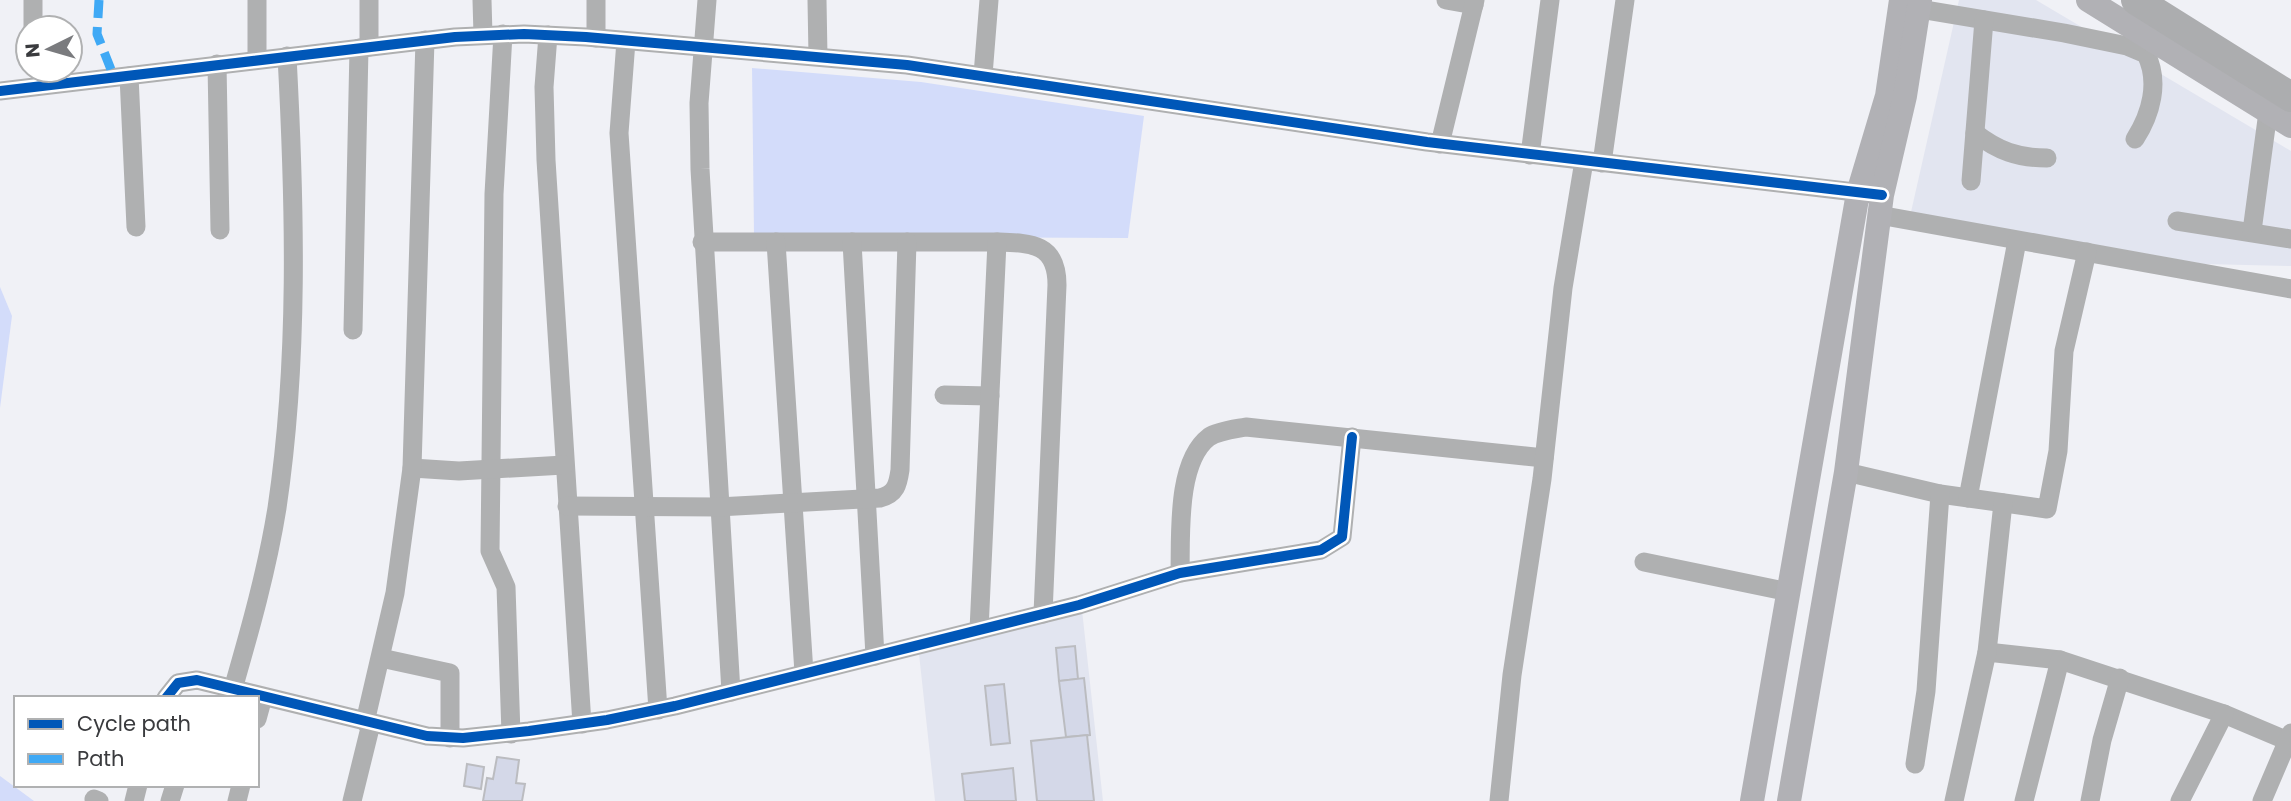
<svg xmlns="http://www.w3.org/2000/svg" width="2291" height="801" viewBox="0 0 2291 801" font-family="Poppins,sans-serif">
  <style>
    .built { fill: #e2e5f0 }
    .green { fill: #d3dcfa }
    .building { fill: #d4d8e8; stroke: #bbbcc0; stroke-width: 2 }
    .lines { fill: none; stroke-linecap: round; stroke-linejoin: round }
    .minor { stroke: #afb0b1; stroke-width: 19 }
    .major { stroke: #b1b1b5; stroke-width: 24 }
    .highway { stroke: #acadaf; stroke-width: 30 }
    .quiet { stroke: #3fa9f5; stroke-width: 9; stroke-dasharray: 18 9; stroke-linecap: butt }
    .cycleway-casing { stroke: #fff; stroke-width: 15 }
    .cycleway { stroke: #0057b8; stroke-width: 10 }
  </style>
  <rect width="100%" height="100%" fill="#f0f1f6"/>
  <g class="built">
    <path d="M1959,0H2036L2291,151V266L2204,264L1911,212Z"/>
    <path d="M1082,610L1103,801H935L919,654Z"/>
  </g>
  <g class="green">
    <path d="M752,68L921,82L1144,116L1128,238L754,236Z"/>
    <path d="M0,287L12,316L0,408Z"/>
    <path d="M0,776L34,801H0Z"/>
  </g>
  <g class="building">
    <path d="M1075,646L1078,679L1059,681L1056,648Z"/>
    <path d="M1084,678L1090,735L1066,737L1059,681Z"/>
    <path d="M1004,684L1010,743L991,745L985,686Z"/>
    <path d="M1087,735L1094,801H1037L1031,741Z"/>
    <path d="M497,757L519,760L516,783L525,784L522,801H483L487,778L493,779Z"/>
    <path d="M467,764L484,767L481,789L464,786Z"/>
    <path d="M1013,768L1016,801H965L962,774Z"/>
  </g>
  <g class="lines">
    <g class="minor">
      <path d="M33,0V28"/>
      <path d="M369,0V47"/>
      <path d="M482,0L483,35"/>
      <path d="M596,0V38"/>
      <path d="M707,0L699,103L700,169L731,692"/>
      <path d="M817,0L818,56"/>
      <path d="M1446,0L1474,5"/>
      <path d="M1919,9L2064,33L2127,46L2146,54C2160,82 2151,114 2135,139"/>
      <path d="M503,34L494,194L490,551L506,587L511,734"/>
      <path d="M548,35L544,87L546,160L582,724"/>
      <path d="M626,41L619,133L658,710"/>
      <path d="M257,60V0"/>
      <path d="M217,64L220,230"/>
      <path d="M983,75L989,0"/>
      <path d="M129,76L136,227"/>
      <path d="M0,91L455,37L524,34L586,37L907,65L1427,142L1872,194"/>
      <path d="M1975,133C1998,151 2018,158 2047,158"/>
      <path d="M1440,144L1475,0"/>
      <path d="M1530,155L1550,0"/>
      <path d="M1602,163L1625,0"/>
      <path d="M1971,181L1984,20"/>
      <path d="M1879,215L2291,289"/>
      <path d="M2177,221L2291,239"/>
      <path d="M2252,231L2268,112"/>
      <path d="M702,242H997C1031,243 1057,243 1057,285L1043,614"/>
      <path d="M776,242L804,673"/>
      <path d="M852,242L875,656"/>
      <path d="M353,330L359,48"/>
      <path d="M944,395L990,396"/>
      <path d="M412,468L459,471L564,465"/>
      <path d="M1846,472L1940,494L2047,509L2058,451L2064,351L2087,252"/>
      <path d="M1968,498L2017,241"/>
      <path d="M567,506L718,507L880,498C896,494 898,484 900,470L907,242"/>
      <path d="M1644,562L1789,592"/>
      <path d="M1180,573C1181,536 1176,462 1209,437C1218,431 1236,429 1246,427L1544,458"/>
      <path d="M979,630L997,242"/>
      <path d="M1987,652L2060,660L2224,714L2288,741"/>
      <path d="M381,658L450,673V738"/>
      <path d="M233,689C250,630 267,570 277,508C299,359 295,206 287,56"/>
      <path d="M166,698L178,683L197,680L427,736L463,738L529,731L607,720L675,706L1079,605L1180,573L1321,550L1342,537L1352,437"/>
      <path d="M257,719L263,697"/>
      <path d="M365,722L395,593L412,468L425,40"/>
      <path d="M1915,764L1926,691L1940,494"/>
      <path d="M94,799L99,801"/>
      <path d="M134,801L138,785"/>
      <path d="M170,801L175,785"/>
      <path d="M237,801L241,785"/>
      <path d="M352,801L371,724"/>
      <path d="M1499,801L1512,675L1542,479L1563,288L1584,161"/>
      <path d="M1954,801L1987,652L2003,503"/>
      <path d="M2024,801L2060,660"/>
      <path d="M2090,801L2102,740L2120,678"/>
      <path d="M2180,801L2224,714"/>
      <path d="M2262,801L2291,733"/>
    </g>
    <g class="major">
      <path d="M2088,0L2291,126"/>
      <path d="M1752,801L1858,193L1887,96L1901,0"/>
      <path d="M1789,801L1846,472L1882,195L1905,96L1920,0"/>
    </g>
    <path class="highway" d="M2136,0L2291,97"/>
    <path class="quiet" d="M99,0L97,34L114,77"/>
    <defs>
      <g id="cycleway">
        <path d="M0,91L455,37L524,34L586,37L907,65L1427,142L1882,195"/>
        <path d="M166,698L178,683L197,680L427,736L463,738L529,731L607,720L675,706L1079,605L1180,573L1321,550L1342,537L1352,437"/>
      </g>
    </defs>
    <use href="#cycleway" class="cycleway-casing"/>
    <use href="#cycleway" class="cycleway"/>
  </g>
  <rect x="14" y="696" width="245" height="91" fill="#ffffff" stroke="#b0b1b2" stroke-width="2"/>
  <rect x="28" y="719" width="35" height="10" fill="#0057b8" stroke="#b0b1b2" stroke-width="2"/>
  <text x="77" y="731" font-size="21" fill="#3a3b3e">Cycle path</text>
  <rect x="28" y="754" width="35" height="10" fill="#3fa9f5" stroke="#b0b1b2" stroke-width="2"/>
  <text x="77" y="766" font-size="21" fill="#3a3b3e">Path</text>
  <g transform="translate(49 49) rotate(265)"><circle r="33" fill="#ffffff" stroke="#b0b1b2" stroke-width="2"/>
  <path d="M0-5L12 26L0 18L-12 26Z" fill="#7a7b7e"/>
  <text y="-10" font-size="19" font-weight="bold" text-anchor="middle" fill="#3a3b3e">N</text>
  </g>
</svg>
